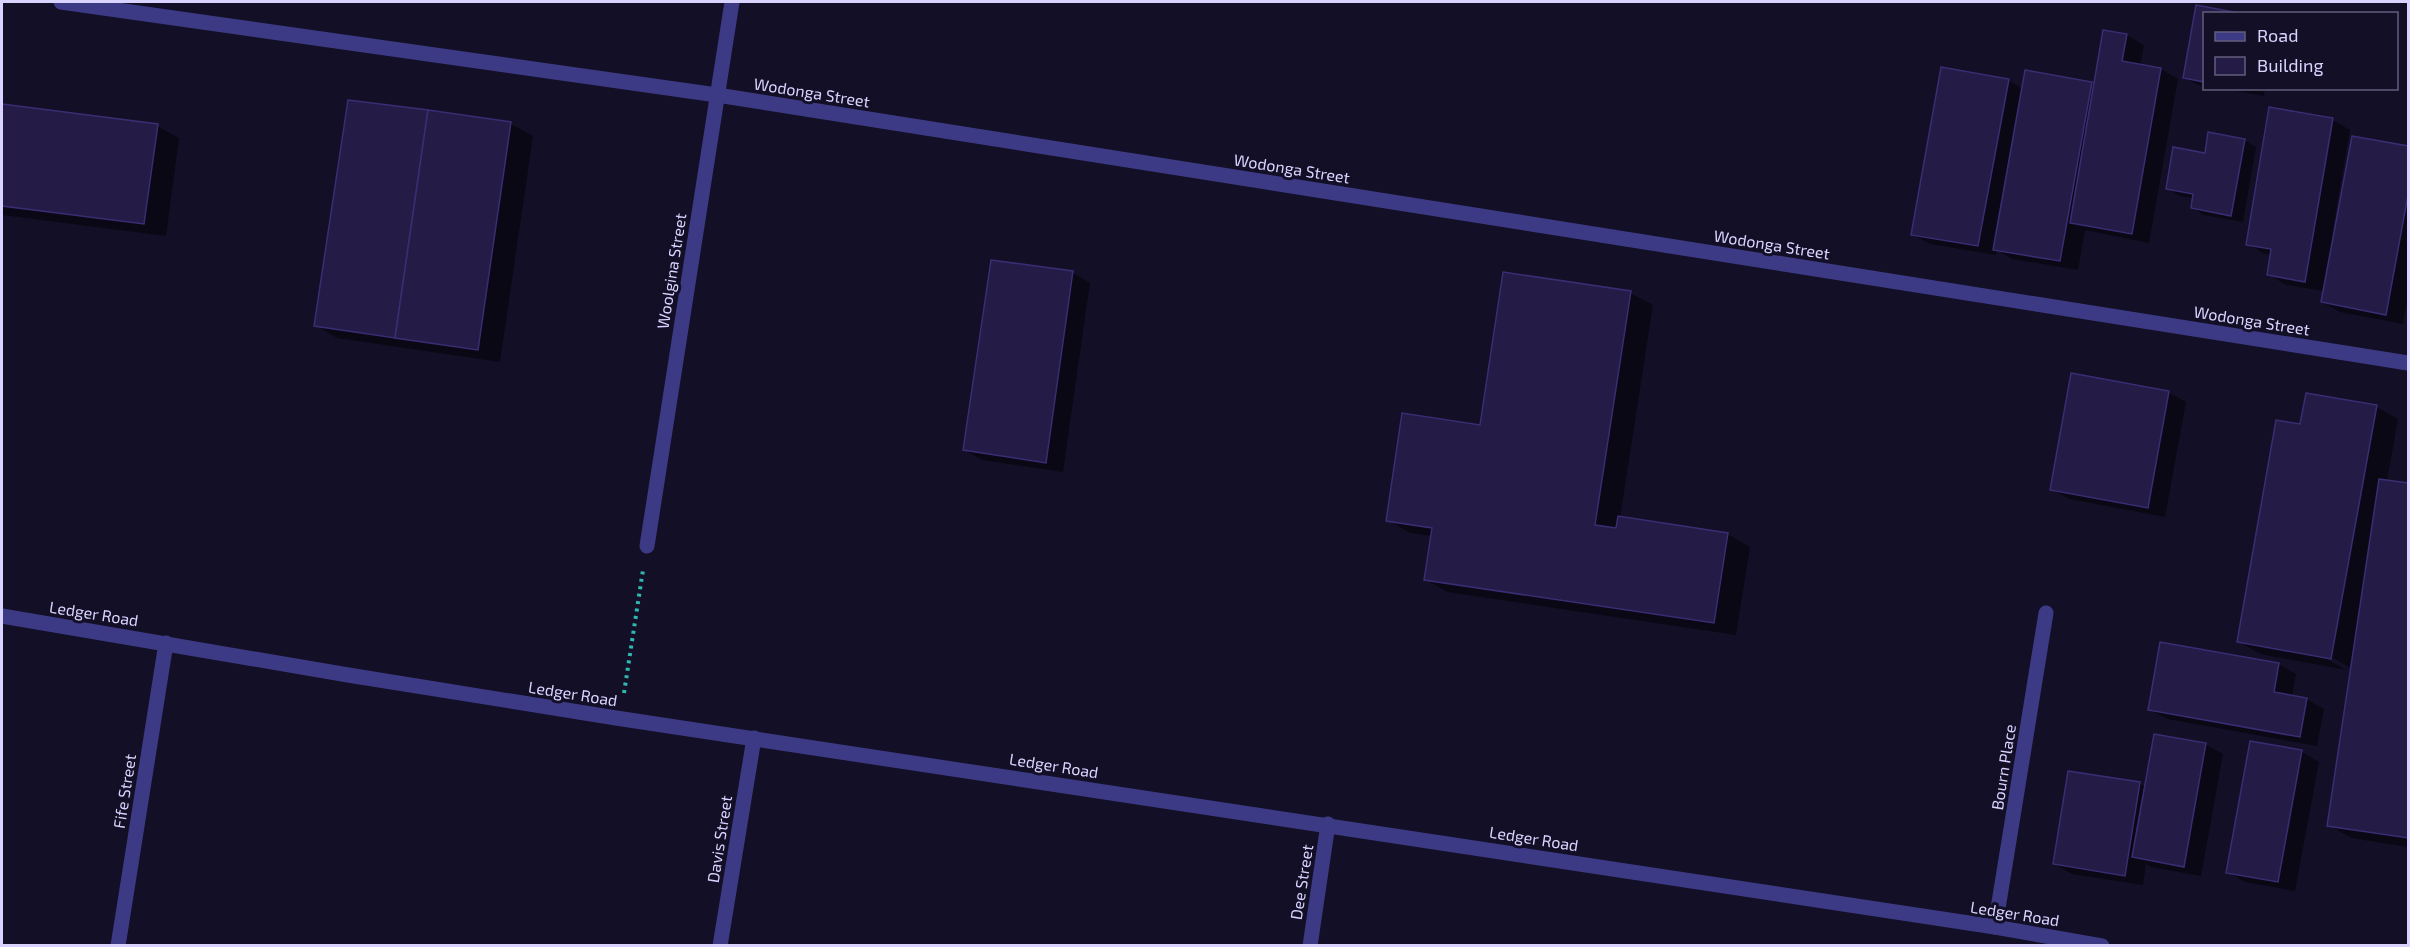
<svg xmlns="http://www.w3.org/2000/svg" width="2410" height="947" viewBox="0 0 2410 947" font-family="'Exo 2',sans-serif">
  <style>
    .shadow { fill: #0007 }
    .building { fill: #241b47; stroke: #3b2d73; stroke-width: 1.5 }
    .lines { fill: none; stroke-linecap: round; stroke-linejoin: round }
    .path { stroke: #2fb8b0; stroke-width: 4; stroke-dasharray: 3 4.5; stroke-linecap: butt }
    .minor { stroke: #3d3a85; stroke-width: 15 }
    .labels { text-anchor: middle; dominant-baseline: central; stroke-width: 6; stroke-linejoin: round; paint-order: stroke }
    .street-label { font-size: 16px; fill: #d9d4ff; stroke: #130f26 }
  </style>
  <rect width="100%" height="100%" fill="#130f26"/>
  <g class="shadow">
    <path d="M2197,7L2204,14V86L2196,84L2185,78Z"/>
    <path d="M2127,35L2144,45L2140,66L2161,69L2178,79L2149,243L2085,230L2078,270L2012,259L1997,250L1996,255L1930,244L1912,234L2008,80L2023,89L2092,83L2095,85Z"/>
    <path d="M2219,88H2265L2264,96Z"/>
    <path d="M349,102L511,124L533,136L500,362L337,338L315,325Z"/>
    <path d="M2,106L157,126L179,138L166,236L2,215Z"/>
    <path d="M2333,120L2350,130L2333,229L2336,230L2353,137L2408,148V295L2403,324L2340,312L2322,302L2324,291L2286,285L2268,274L2272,255L2265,254L2248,244Z"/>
    <path d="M2244,140L2256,147L2243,222L2204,215L2193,208L2194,198L2180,196L2168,189Z"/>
    <path d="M1073,273L1090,283L1063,472L982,460L964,450Z"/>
    <path d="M1630,293L1653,305L1620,518L1727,534L1750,547L1736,635L1447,592L1425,579L1432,536L1410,533L1388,520L1481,426Z"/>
    <path d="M2168,392L2186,402L2165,517L2069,499L2052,489Z"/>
    <path d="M2376,407L2398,419L2387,481L2408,485V847L2351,838L2329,825L2352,669L2326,654L2324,657L2346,670L2260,654L2238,641L2301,426Z"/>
    <path d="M2278,664L2296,674L2292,697L2306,699L2324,709L2317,746L2167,719L2149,709Z"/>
    <path d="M2251,743L2302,752L2319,762L2295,891L2245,882L2228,872Z"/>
    <path d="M2205,744L2223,754L2201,876L2151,867L2146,864L2143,885L2072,874L2055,864L2069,773L2140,784L2146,787Z"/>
  </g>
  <g class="building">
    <path d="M2196,5L2244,14H2204V82L2183,78Z"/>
    <path d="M2103,30L2127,34L2122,61L2161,68L2132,234L2070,223Z"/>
    <path d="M1941,67L2009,79L1978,246L1911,235Z"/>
    <path d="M2025,70L2092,82L2060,261L1993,250Z"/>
    <path d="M348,100L428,110L395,338L314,326Z"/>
    <path d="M2,104L158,124L144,224L2,206Z"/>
    <path d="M2269,107L2333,118L2305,282L2267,275L2271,249L2246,245Z"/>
    <path d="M428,110L511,122L478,350L395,338Z"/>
    <path d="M2208,132L2245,139L2231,216L2191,208L2193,194L2166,189L2173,147L2205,153Z"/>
    <path d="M2352,136L2408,146V195L2386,315L2321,302Z"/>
    <path d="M991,260L1073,271L1046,463L963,450Z"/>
    <path d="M1503,272L1631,291L1595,525L1616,528L1618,516L1728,533L1714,623L1424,580L1432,528L1386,521L1402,413L1480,425Z"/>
    <path d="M2071,373L2169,391L2148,508L2050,490Z"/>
    <path d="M2306,393L2377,405L2331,659L2237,642L2276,420L2300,424Z"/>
    <path d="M2379,479L2408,483V838L2327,826Z"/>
    <path d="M2160,642L2279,663L2274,692L2307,698L2300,737L2148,710Z"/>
    <path d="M2154,734L2206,743L2184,867L2132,857Z"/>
    <path d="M2250,741L2302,750L2278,882L2226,873Z"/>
    <path d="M2068,771L2140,782L2125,876L2053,864Z"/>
  </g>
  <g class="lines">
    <path class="path" d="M624,693L643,570"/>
    <g class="minor">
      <path d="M61,2L717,95L2408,363"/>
      <path d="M647,546L732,2"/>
      <path d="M2,616L348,675L616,718L1995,927L2102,946"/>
      <path d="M1995,927L2046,613"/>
      <path d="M118,946L166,643"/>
      <path d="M720,946L754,738"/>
      <path d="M1310,946L1328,824"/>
    </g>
  </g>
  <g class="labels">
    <g class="street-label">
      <text transform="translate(812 92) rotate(9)">Wodonga Street</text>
      <text transform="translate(1292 168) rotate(9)">Wodonga Street</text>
      <text transform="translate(1772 244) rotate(9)">Wodonga Street</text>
      <text transform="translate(671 271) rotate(-81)">Woolgina Street</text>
      <text transform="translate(2252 320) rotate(9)">Wodonga Street</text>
      <text transform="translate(94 613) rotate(9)">Ledger Road</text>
      <text transform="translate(573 693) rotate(9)">Ledger Road</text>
      <text transform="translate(1054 765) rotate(9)">Ledger Road</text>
      <text transform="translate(2003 767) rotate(-81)">Bourn Place</text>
      <text transform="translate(124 791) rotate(-81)">Fife Street</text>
      <text transform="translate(1534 838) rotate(9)">Ledger Road</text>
      <text transform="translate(719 839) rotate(-81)">Davis Street</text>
      <text transform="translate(1301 882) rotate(-81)">Dee Street</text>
      <text transform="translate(2015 913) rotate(9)">Ledger Road</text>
    </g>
  </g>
  <rect width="2410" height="947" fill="none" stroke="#d9d4ff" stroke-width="6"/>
  <rect x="2203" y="12" width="195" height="78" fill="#130f26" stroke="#625e7d" stroke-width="1.5"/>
  <rect x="2215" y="32" width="30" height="9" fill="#3d3a85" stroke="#625e7d" stroke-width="1.5"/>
  <text x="2257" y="42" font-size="18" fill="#d9d4ff">Road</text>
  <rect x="2215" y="57" width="30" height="18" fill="#241b47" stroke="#625e7d" stroke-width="1.5"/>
  <text x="2257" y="72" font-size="18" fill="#d9d4ff">Building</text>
</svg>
